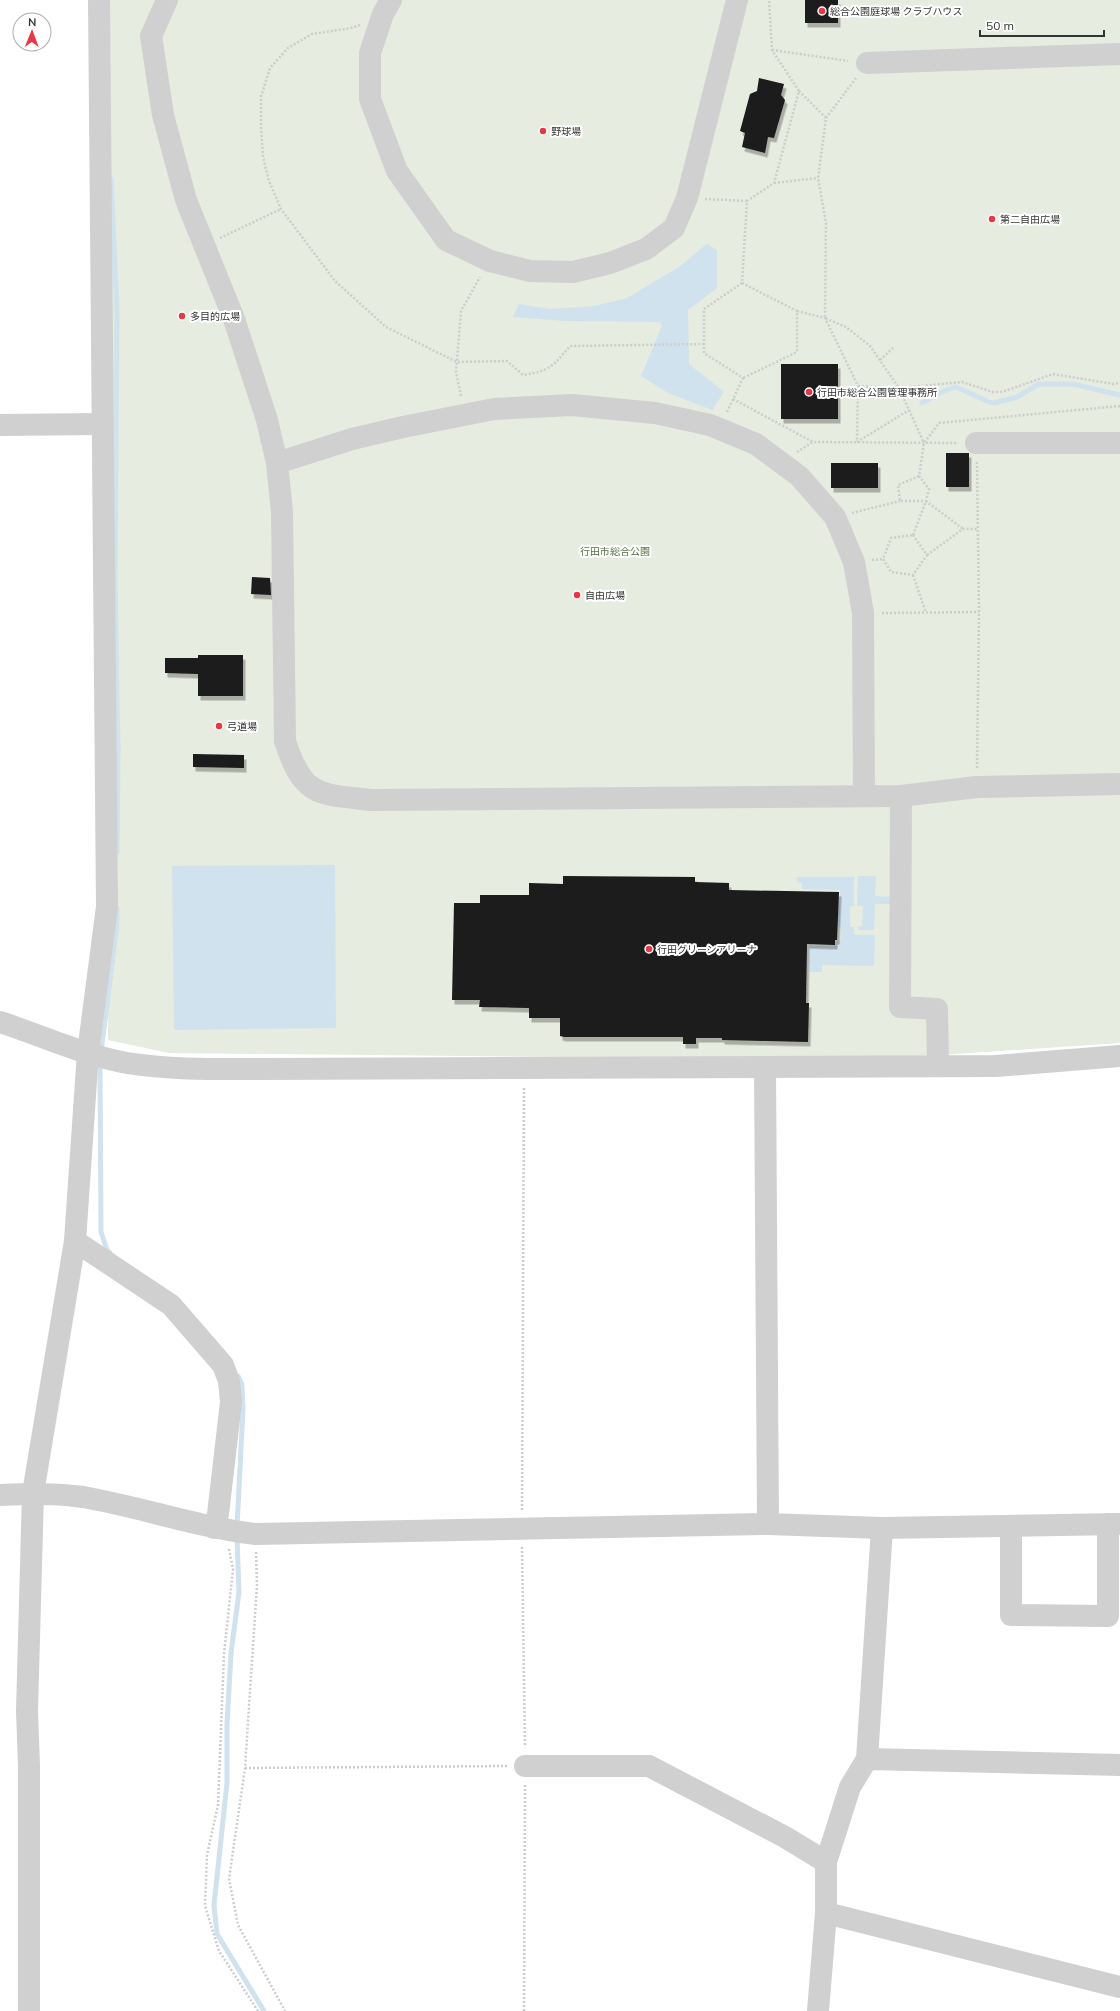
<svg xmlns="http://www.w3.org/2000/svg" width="1120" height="2011" viewBox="0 0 1120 2011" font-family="Mulish,'Noto Sans JP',sans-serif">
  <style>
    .green { fill: #e6ecdf }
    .water { fill: #cfe2ee }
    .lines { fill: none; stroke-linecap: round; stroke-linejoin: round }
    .stream { stroke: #cfe2ee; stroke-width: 5 }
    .building { fill: #1a1a1a; filter: url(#shadow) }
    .path { stroke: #cdcdcd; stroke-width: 2.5; stroke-dasharray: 2 2; stroke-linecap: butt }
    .minor { stroke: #d0d0d0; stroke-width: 22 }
    .poi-dot { fill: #e63946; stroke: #fff; stroke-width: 1.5 }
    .labels { text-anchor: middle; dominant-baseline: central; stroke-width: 4; stroke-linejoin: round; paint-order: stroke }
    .poi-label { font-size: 10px; fill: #333; stroke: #fff; text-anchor: start }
    .park-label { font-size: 10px; fill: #56703f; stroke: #fff }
  </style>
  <defs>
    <filter id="shadow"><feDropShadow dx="2.5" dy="4.5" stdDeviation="0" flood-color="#0004"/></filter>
  </defs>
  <rect width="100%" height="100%" fill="#fff"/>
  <path class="green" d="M107,0H1120V1043L939,1055L765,1059L169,1053L108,1040L111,168Z"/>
  <g class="water">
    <path d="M707,244L717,250V288L688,310L689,364L724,392L712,410L668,393L641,376L662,326L659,322L566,321L513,317L519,304L550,309L595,306L627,298L679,267Z"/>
    <path d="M335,865L336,1028L174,1030L172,866Z"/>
    <path d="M858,876H876L875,896L892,897V904H875L874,930H859L858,926H862L863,906H857Z"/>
    <path d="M797,877H854V906H850V927H854V935H875L874,966L822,965V972H809V946H836L837,941H841V927H838V905H840V890L802,889V883L797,882Z"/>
  </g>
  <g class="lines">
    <g class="stream">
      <path d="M111,179L117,310L115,580L118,750L117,853"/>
      <path d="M922,403L941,392L956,387L989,402L995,403L1017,397L1039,384H1073L1120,395"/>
      <path d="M101,1052L117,924V909"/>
      <path d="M100,1062L101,1232L107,1250L110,1253"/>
      <path d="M237,1527L243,1409L242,1384L238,1376"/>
      <path d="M237,1537L239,1592L231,1653L227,1724V1783L214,1905L217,1934L264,2011"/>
    </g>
  </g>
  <g class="building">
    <rect x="805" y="0" width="33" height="23"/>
    <path d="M759,78L784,84L781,95L785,100L774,138L768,137L765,153L742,147L745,133L740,131L750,94L757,91Z"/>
    <rect x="781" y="364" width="57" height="55"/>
    <rect x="946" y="453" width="23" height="34"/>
    <rect x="831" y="463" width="47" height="25"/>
    <path d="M252,577L270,578L271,595L251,594Z"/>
    <path d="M198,655H243V696H198V674L165,673V658H198Z"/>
    <path d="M193,754L244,755V768L193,767Z"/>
    <path d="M563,876L695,877V882L729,883V890L839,892L837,940H835V945L807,944L806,1003H809L808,1042L722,1040V1038H696V1044H683V1037H564L560,1036V1018H529V1008L479,1007L480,1000H452L454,903H480V895H529V883L563,884Z"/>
  </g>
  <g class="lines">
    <g class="path">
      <path d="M360,25L351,28L312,34L288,48L270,68L261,97V127L263,157L269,181L281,209L335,281L386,327L457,362L507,361L523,375C550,371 553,366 570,346L704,344"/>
      <path d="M772,50L848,61"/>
      <path d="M856,78L826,118L818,178L826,223L825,318L846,327L870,346L899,388L924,443"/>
      <path d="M799,91L826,118"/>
      <path d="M774,183L818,178"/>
      <path d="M705,199L747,201"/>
      <path d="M220,238L281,209"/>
      <path d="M742,283L797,311V352L743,378"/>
      <path d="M797,311L825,318L858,386L857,442"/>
      <path d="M880,360L894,347"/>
      <path d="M858,386L899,388L962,382L993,392H1002L1053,374L1114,384L1120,383"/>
      <path d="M461,396L456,372L461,311L480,277"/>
      <path d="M733,399L813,442L958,443"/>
      <path d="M727,412L743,378L704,353V309L742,283L747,201L774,183L799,91L772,50L769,0"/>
      <path d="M857,442L909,410"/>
      <path d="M797,452L813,442"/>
      <path d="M977,462L979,612L977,769"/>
      <path d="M919,476L898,485L900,501H926L929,489L919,476L924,443L939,423L1120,406"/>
      <path d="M852,513L900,501"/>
      <path d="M913,535L927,555L913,575L891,572L883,559L891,538Z"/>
      <path d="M913,535L926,501L963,529"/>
      <path d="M927,555L963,529H978"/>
      <path d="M872,560L883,559"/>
      <path d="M913,575L926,613"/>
      <path d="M882,613L979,612"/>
      <path d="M522,1510L524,1087"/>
      <path d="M522,1547L525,1747"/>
      <path d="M229,1549L233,1569L224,1654L218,1805L207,1855L205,1906L219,1951L258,2011"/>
      <path d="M256,1552L257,1585L245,1768L229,1879L238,1925L285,2011"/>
      <path d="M245,1768L507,1766"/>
      <path d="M524,2011L525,1784"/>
    </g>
    <g class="minor">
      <path d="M167,0L151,36L163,115L186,200L234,319L267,420L277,463L282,512L285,741C303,797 318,794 371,800L901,796L977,787L1120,784"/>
      <path d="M391,0L383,14L370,53V99L397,171L446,240L490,261L530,271L573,272L610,263L646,249L674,228L687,198L737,0"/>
      <path d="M867,63L1120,54"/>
      <path d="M0,425L102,424"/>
      <path d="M976,443H1120"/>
      <path d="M277,463L352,439L403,427L494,409L572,405L655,413L710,425L756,444L799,476L835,517L854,562L863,613L864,796"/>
      <path d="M901,796L900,1007L937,1009L938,1066"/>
      <path d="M0,1022C42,1036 84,1055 127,1063C171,1070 217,1069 261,1069L996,1066L1120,1056"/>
      <path d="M765,1067L768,1524L882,1528L1120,1524"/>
      <path d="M75,1241L171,1305L223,1365L229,1381L231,1402L218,1514L214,1528"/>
      <path d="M0,1495C27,1494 55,1493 83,1497C141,1507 197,1527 256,1534L768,1524"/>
      <path d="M1011,1526V1615L1108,1616V1524"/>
      <path d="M867,1759L882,1528"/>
      <path d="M525,1766H649L785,1837L826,1862"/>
      <path d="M826,1913L1120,1987"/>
      <path d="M29,2011V1766L27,1711L33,1493L75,1241L88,1052L107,907L99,0"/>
      <path d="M818,2011L826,1913V1862L850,1787L867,1759L1120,1765"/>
    </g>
  </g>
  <g class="poi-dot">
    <circle cx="822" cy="11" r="4"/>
    <circle cx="543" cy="131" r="4"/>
    <circle cx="992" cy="219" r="4"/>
    <circle cx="182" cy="316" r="4"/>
    <circle cx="809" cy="392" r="4"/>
    <circle cx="577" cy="595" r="4"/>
    <circle cx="219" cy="726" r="4"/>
    <circle cx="649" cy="949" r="4"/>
  </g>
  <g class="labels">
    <g class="poi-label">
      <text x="830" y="11">総合公園庭球場 クラブハウス</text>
      <text x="551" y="131">野球場</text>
      <text x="1000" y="219">第二自由広場</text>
      <text x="190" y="316">多目的広場</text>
      <text x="817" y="392">行田市総合公園管理事務所</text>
      <text x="585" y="595">自由広場</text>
      <text x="227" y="726">弓道場</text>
      <text x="657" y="949">行田グリーンアリーナ</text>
    </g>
    <g class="park-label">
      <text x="615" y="551">行田市総合公園</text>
    </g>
  </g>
  <g transform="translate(32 32) rotate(1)"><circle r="19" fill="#ffffff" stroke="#adadad"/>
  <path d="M0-3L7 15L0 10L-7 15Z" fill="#e63946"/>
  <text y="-6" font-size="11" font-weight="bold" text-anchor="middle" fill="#333333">N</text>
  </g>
  <path d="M980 30v6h124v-6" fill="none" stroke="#333333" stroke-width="2"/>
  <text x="986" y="30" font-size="12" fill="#333333" stroke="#ffffff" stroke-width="3" paint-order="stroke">50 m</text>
</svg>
